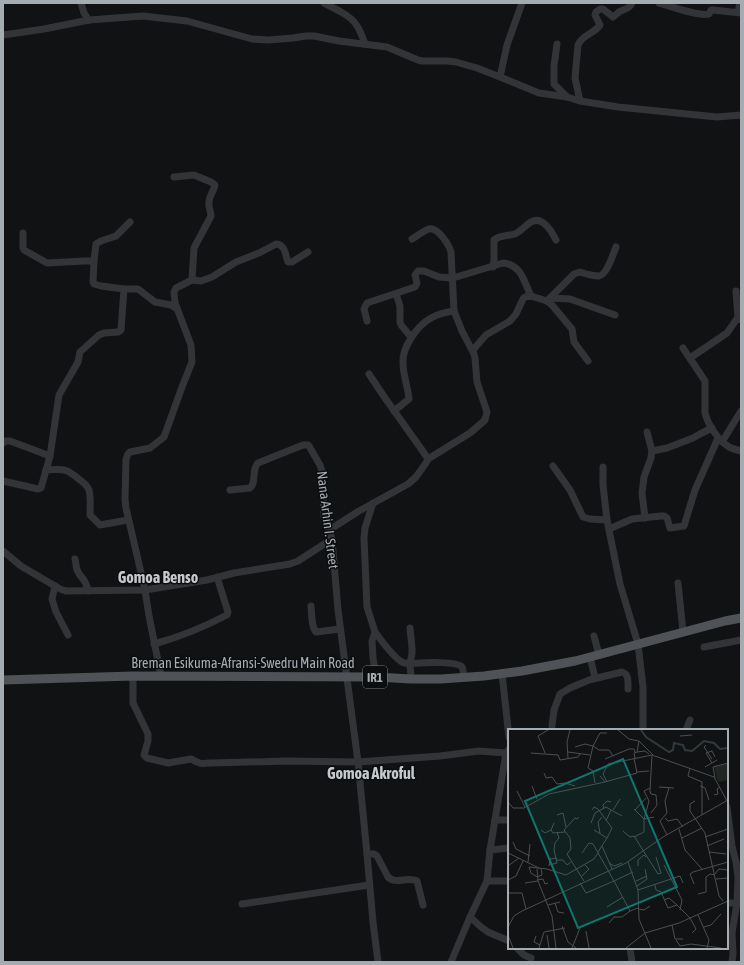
<svg xmlns="http://www.w3.org/2000/svg" width="744" height="965" viewBox="0 0 744 965" font-family="'Asap Condensed',sans-serif">
  <style>
    .lines { fill: none; stroke-linecap: round; stroke-linejoin: round }
    .minor { stroke: #333437; stroke-width: 7 }
    .major { stroke: #4f5256; stroke-width: 9 }
    .labels { text-anchor: middle; dominant-baseline: central; stroke-width: 3; stroke-linejoin: round; paint-order: stroke }
    .shield { fill: #0c0d0e; stroke: #767c80; stroke-width: 1 }
    .shield-label { font-size: 13px; font-weight: bold; fill: #a4abb1 }
    .street-label { font-size: 14px; fill: #a4abb1; stroke: #0c0d0e }
    .quarter-label { font-size: 16px; font-weight: bold; fill: #c5c9ce; stroke: #0c0d0e }
    .inset-river { fill: none; stroke: #303a3d; stroke-width: 2 }
    .inset-road { fill: none; stroke: #4c4f52; stroke-width: 1 }
    .view { fill: #0f766e; fill-opacity: 0.15; stroke: #0f766e; stroke-width: 2 }
    .inset-edge { fill: none; stroke: #a4abb1; stroke-width: 2 }
  </style>
  <rect width="100%" height="100%" fill="#111213"/>
  <g class="lines">
    <g class="minor">
      <path d="M81,3L84,13L89,20"/>
      <path d="M324,3C330,6 336,9 341,12C356,20 360,29 365,44"/>
      <path d="M659,3C670,6 699,17 709,14L711,10H713L741,13"/>
      <path d="M738,12L740,3"/>
      <path d="M3,35L44,29L89,20L143,16L187,21L252,39L268,40L293,38L306,36H314L339,41L387,47L418,60L422,61H447L456,62L477,68L500,77L539,93L567,97"/>
      <path d="M557,44L554,66V84L567,97L580,101L618,107L717,117L741,115"/>
      <path d="M500,77L507,45L522,3"/>
      <path d="M580,101L575,78L578,45C583,34 594,34 600,25L595,15L596,12L600,9H603L613,17C615,15 617,14 619,12C624,9 630,9 632,3"/>
      <path d="M174,177L194,175L211,182L215,185C214,191 209,196 209,202C208,207 211,211 211,216L194,248L192,280"/>
      <path d="M130,222L116,236L101,241L96,244L94,261L93,282L94,284L101,286L124,289H138L155,302L171,305L177,309"/>
      <path d="M23,233V248L24,250L47,263L84,261H94"/>
      <path d="M412,239C417,236 423,231 429,229C438,227 449,245 451,252L454,311L462,331L474,354L475,358L477,382L487,412L485,420L470,433L428,459"/>
      <path d="M493,267L494,260V240C500,235 508,236 515,234C520,232 524,227 528,224C541,213 551,230 556,240"/>
      <path d="M736,291L738,319"/>
      <path d="M396,294L400,306V322L401,325L411,337"/>
      <path d="M550,298L570,299L615,315"/>
      <path d="M547,301L574,274L580,272C586,274 593,276 599,276C607,275 613,254 616,247"/>
      <path d="M367,321L364,309L367,303L415,287L417,283L415,275L418,271H424L439,277L453,278L503,263C522,265 524,282 531,296"/>
      <path d="M683,348L705,381V413C708,425 718,440 729,447C733,449 737,450 741,451"/>
      <path d="M473,350L486,335L510,321L516,314L523,299L525,297L531,296L547,301L552,305L572,329L574,342L588,361"/>
      <path d="M690,358L727,333L736,320L741,319"/>
      <path d="M394,411L409,399C408,387 403,375 403,363C402,347 417,326 431,318C438,314 446,312 454,311"/>
      <path d="M722,442L741,411"/>
      <path d="M3,443L6,441H10L50,456"/>
      <path d="M652,451L667,448L693,438L700,434L712,428"/>
      <path d="M553,466L570,490L583,517L590,519L607,520L620,584L638,644L643,687V730"/>
      <path d="M603,467V485L607,520"/>
      <path d="M46,470C64,469 66,468 80,480C84,483 87,485 89,490C91,497 90,507 90,515L100,525L128,520"/>
      <path d="M3,481L38,489L41,488L50,456L59,395L78,362L80,352L99,335L104,333L118,332L121,330L124,289"/>
      <path d="M373,503L365,528L364,538L367,607L375,632L372,641L373,658L376,677"/>
      <path d="M645,518L642,493L644,477L651,458L652,451L647,432"/>
      <path d="M609,529L632,519L661,516H664L667,518L670,528L684,526L695,490L718,438"/>
      <path d="M329,530L359,511L408,484L416,477L426,463L428,459L422,450L385,398L369,374"/>
      <path d="M3,551L21,566L60,589L66,591L145,590L207,580L234,573L290,564L298,561L332,539"/>
      <path d="M75,559C76,563 76,567 77,570C81,579 86,578 88,591"/>
      <path d="M678,583L683,632"/>
      <path d="M55,586L52,599L56,612L68,635"/>
      <path d="M311,606C312,615 311,626 316,632L340,629"/>
      <path d="M410,628L412,648V654L410,663L411,679"/>
      <path d="M375,632C381,640 393,657 402,662C407,665 414,663 420,663C428,662 455,662 461,666C464,668 463,674 464,677"/>
      <path d="M594,636L599,655"/>
      <path d="M154,644C180,637 204,627 227,615L228,612L217,577"/>
      <path d="M704,647L741,640"/>
      <path d="M590,657L595,678"/>
      <path d="M502,674L509,737"/>
      <path d="M133,676V703L148,734V741L144,755L147,758L168,763L191,759C201,764 199,764 211,763L288,761L358,762L338,610L332,539L324,516L322,471L320,465L309,446L308,445H303L258,463C251,470 257,482 250,488L230,490"/>
      <path d="M161,676L149,616L145,590L126,508L125,499L126,459L128,454L130,452L150,448L164,437L182,387L192,362L191,345L175,303L174,292L176,288L192,280L201,281L212,277L236,262L259,253L276,244C286,245 285,255 288,262H292L308,252"/>
      <path d="M552,726L554,710L560,694L570,688L589,680L622,672C629,674 628,682 628,689"/>
      <path d="M686,730L690,720"/>
      <path d="M727,807L732,846L736,862L738,877L737,903L732,933L733,953L732,962"/>
      <path d="M495,820H509"/>
      <path d="M490,850L509,848"/>
      <path d="M367,854H374L377,856L388,877C396,885 407,876 417,881L423,905"/>
      <path d="M487,881H509"/>
      <path d="M727,903H741"/>
      <path d="M242,904L369,885"/>
      <path d="M470,917L481,927L488,932L509,941"/>
      <path d="M517,948L524,955L531,958"/>
      <path d="M630,948L632,962"/>
      <path d="M378,962L373,922L367,854L358,762L440,756L479,751L506,753"/>
      <path d="M451,962L470,917L487,881L490,850L506,753L509,749"/>
    </g>
    <path class="major" d="M3,680L133,676L376,677L411,679H441L484,676L522,671L575,661L725,621L741,618"/>
  </g>
  <g class="labels">
    <rect class="shield" x="363" y="666" width="24" height="22" rx="3"/>
    <g class="shield-label">
      <text x="375" y="677">IR1</text>
    </g>
    <g class="street-label">
      <text transform="translate(328 520) rotate(83)">Nana Arhin I. Street</text>
      <text x="243" y="663">Breman Esikuma-Afransi-Swedru Main Road</text>
    </g>
    <g class="quarter-label">
      <text x="158" y="577">Gomoa Benso</text>
      <text x="371" y="773">Gomoa Akroful</text>
    </g>
  </g>
  <g transform="translate(508 729)">
    <rect width="220" height="220" fill="#111213"/>
    <path d="M220,34V51L210,53L206,37Z" fill="#202720"/>
    <path class="inset-river" d="M133,1L138,8L161,23L165,21L166,14L175,16L177,21L184,22L196,12L206,14L212,20L220,19"/>
    <path class="inset-road" d="M110,1L121,10L131,12M99,4H92L85,17L91,21H101L105,27M172,7L184,6M198,16L196,18L204,30M67,18L77,15L85,17L80,39L85,42L87,54M60,23L82,26M129,23L137,22L141,25M23,24L50,26L52,31L70,28L72,25M37,24L30,7L40,1M60,29L59,13L62,1M127,29L126,24L129,23L131,12L145,26M97,30L121,20H126L127,23M204,34L198,24L204,22L207,28M197,38L209,31M182,39L180,47L194,53V86M129,43L141,42M36,44L38,49L44,48L49,55L57,54L67,57M92,47L97,53L129,44L126,29M207,49L205,38L220,34M99,53L95,45L100,35L144,26L206,48L219,72M24,57L29,70M192,57L197,59L201,71M151,58L166,59M9,62L17,78M206,66L210,65L209,60L212,58M187,72L182,75V82L197,104L211,167L215,172M0,73L5,79H16L41,65L97,53M96,80L95,76L99,72L103,73M126,80L136,90L146,88M84,81L86,78L90,80L104,99L99,109M105,81L112,70M127,81L138,69M143,84L149,76L148,66L143,65L142,62L144,26M49,86L55,84L58,98M71,88L69,90L67,89L56,101L62,109L63,120L59,125L76,152M157,89L160,92L169,90L175,98M136,90L141,72L136,62L142,59M98,92L103,81L114,87M152,92L159,84L157,72L161,59M152,92L159,106M83,94L87,84L98,78L103,81M171,100L177,121L194,140M33,101L37,104L43,101L46,94M43,101L45,104L57,103M86,101L99,109L90,123M115,102L122,108L126,107L150,145L153,144L148,128M92,104L90,93L94,88M126,108L136,103V90M197,108L220,100M174,109L194,99M5,113L8,120L22,127M94,117L104,140M199,117L216,110M201,123L218,125M0,124L31,139M49,131H55L59,136L63,133M20,133L22,115M120,133L130,161L131,190L143,219M101,134L106,137L114,134M41,136L49,134L46,121L47,114L51,109L49,103M156,136L174,171L172,181M0,137L11,129M41,137L42,130L49,129M130,137V131L136,126L138,128M21,138L39,140L58,146L86,130L90,124M21,138L23,144L29,148L34,146L33,139M29,140L30,152L44,187L48,219M125,143L106,152L122,182L130,179M207,145L211,140L220,141M73,148L81,140L77,136M208,150L220,149M0,151L8,147L15,132M29,151L35,150L37,155L40,154M128,152L139,147M17,154L30,152M72,154L78,164L106,152L85,115L81,114L74,124M186,155L182,145L185,143L220,133M147,156L148,161L153,163L160,179L169,176L182,189L188,200L184,204M129,157L139,150L137,140M130,161L172,147L175,154M0,164H14L18,180M190,165L198,163V148L202,145L207,146M156,171L161,169L169,176M47,174L50,183L56,184M40,176L52,173M99,178L115,168M130,180L136,181L142,177M190,186L201,211L199,219M101,194L106,188H114L122,182M164,196L167,210H175M54,197L60,213L68,219M0,198L6,187L14,182L118,134L155,108L220,71M196,198L203,196L213,185M78,202L81,219M0,206L5,219M39,206L41,219M28,207L26,213L32,216M168,211L172,217L183,215L213,219M31,219L36,203L57,199M64,219L72,199M118,219L137,204L171,194L220,172"/>
    <path class="view" d="M115,30L169,158L70,199L17,72Z"/>
    <rect width="220" height="220" class="inset-edge"/>
  </g>
  <rect width="744" height="965" fill="none" stroke="#a4abb1" stroke-width="8"/>
</svg>
